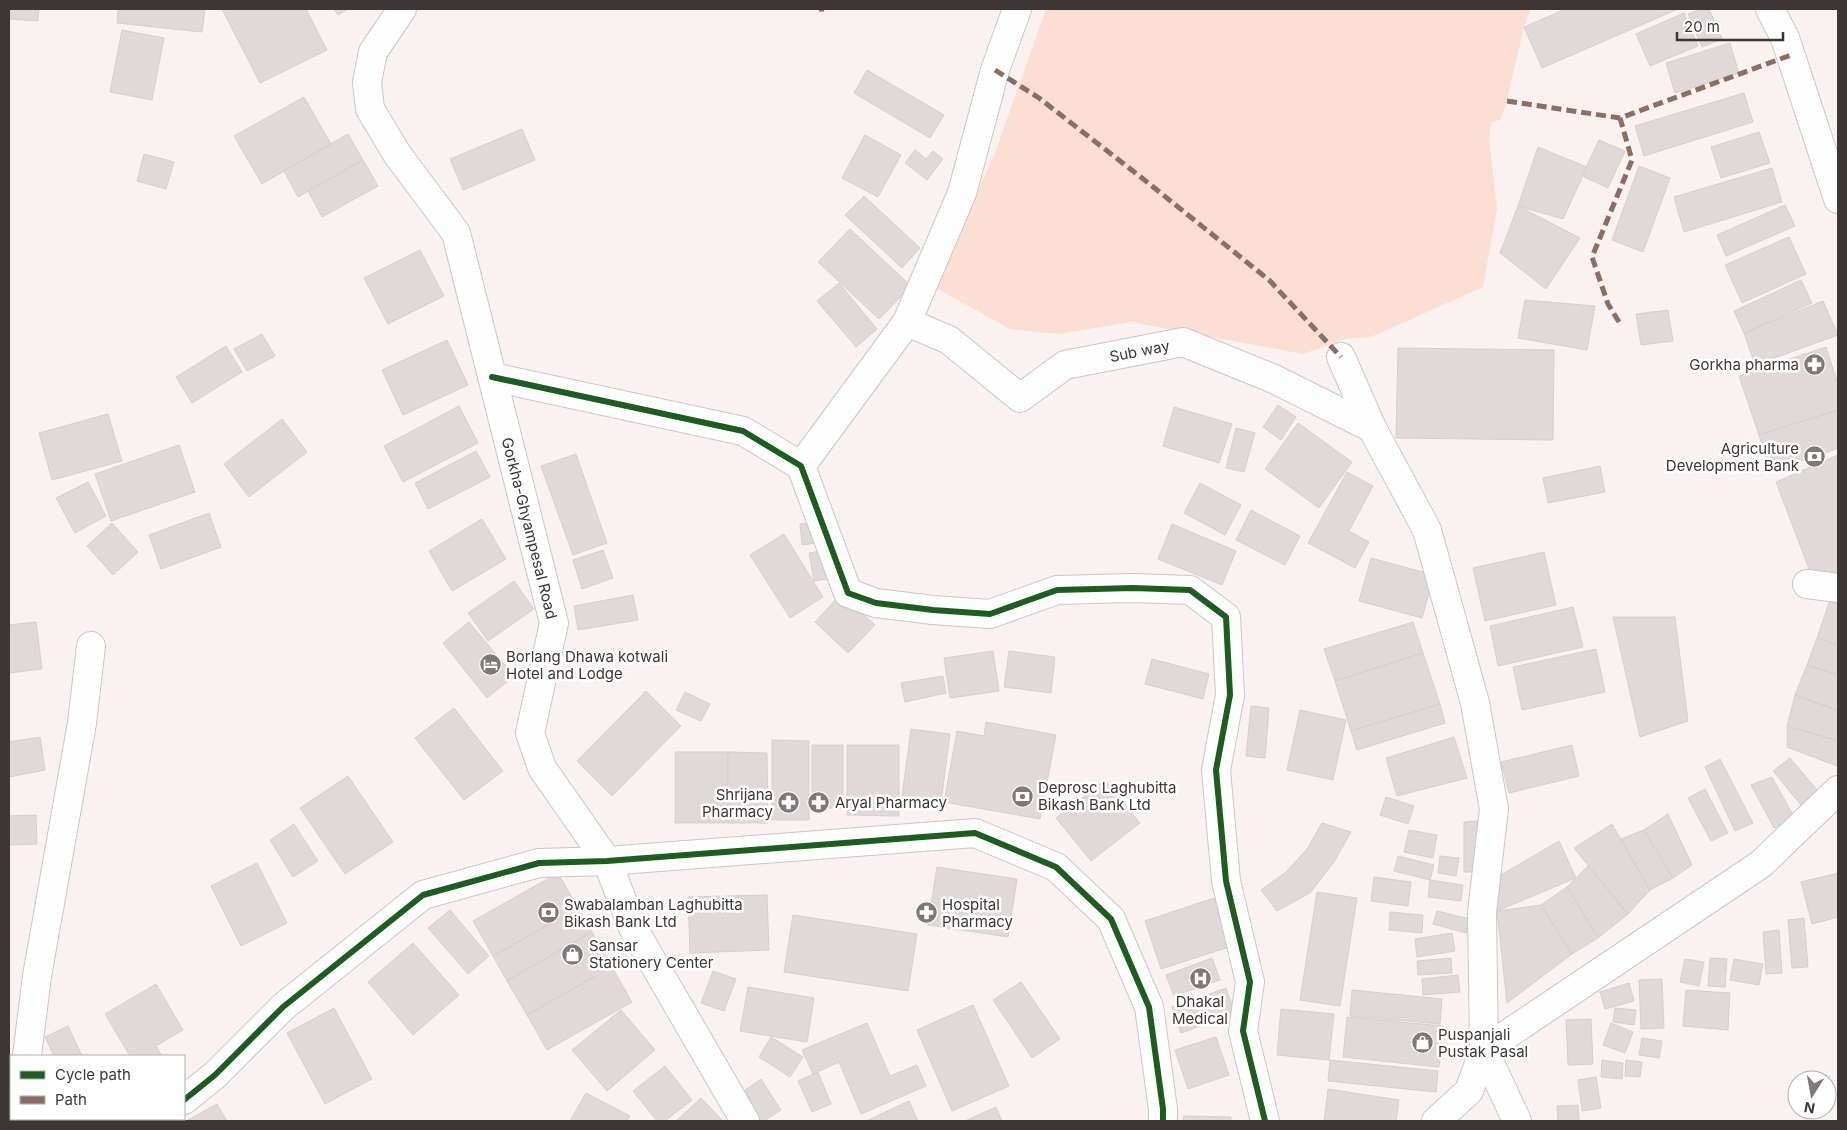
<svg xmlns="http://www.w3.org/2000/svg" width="1847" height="1130" viewBox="0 0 1847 1130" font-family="Inter,sans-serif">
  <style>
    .green { fill: #fbdfd2 }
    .building { fill: #dfd9d7; stroke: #d5cfcd }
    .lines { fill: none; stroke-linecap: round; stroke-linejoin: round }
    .street-casing { stroke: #ccc7c5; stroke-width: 30 }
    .secondary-casing { stroke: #ccc7c5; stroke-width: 30 }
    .primary-casing { stroke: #ccc7c5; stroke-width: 30 }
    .street { stroke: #fefdfd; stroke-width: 28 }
    .secondary { stroke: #fefdfd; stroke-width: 28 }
    .primary { stroke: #fefdfd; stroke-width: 28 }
    .quiet { stroke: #8d6e63; stroke-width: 5; stroke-dasharray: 10 5; stroke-linecap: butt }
    .cycleway-casing { stroke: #fff; stroke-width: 9 }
    .cycleway { stroke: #1b5e20; stroke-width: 6 }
    .labels { text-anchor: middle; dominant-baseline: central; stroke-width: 5; stroke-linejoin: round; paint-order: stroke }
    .street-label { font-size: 15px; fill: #3c3734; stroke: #fff }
    .poi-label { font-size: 15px; fill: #3c3734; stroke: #fff; text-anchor: start }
  </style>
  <rect width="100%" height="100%" fill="#f9f2f0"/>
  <path class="green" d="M1046,9H1531L1524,27L1505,108L1500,120L1491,122L1489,138L1497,209L1483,287L1371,337L1346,339L1303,354L1131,322L1058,334L1010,329L936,288L937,281L995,153Z"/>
  <g class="building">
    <path d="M9,9H39L38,21L9,19Z"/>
    <path d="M118,9H205L202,32L117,23Z"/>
    <path d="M222,9H306L327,50L260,83Z"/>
    <path d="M334,9H348L338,15Z"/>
    <path d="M1566,9H1678L1542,68L1524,27Z"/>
    <path d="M1701,9H1709L1722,39L1702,47L1688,14Z"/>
    <path d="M1684,13L1698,46L1650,66L1636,34Z"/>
    <path d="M122,30L164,38L152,100L110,92Z"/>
    <path d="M1730,43L1739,73L1675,93L1666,63Z"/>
    <path d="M867,70L944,115L930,138L854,93Z"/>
    <path d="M1744,93L1753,122L1644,156L1635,126Z"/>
    <path d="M304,97L331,144L262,184L234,136Z"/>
    <path d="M522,129L535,160L463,190L450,159Z"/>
    <path d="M1759,132L1770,163L1721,178L1711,147Z"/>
    <path d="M348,134L363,160L298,197L284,171Z"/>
    <path d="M865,135L901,155L878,197L842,178Z"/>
    <path d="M1599,140L1625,151L1608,188L1582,176Z"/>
    <path d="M1538,147L1587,167L1563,219L1518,206Z"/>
    <path d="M915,150L926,159L933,151L943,159L927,180L905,163Z"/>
    <path d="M144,154L174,162L166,189L137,181Z"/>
    <path d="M363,160L378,186L322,217L308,191Z"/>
    <path d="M1639,166L1670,178L1643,252L1612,240Z"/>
    <path d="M1772,168L1782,202L1684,232L1674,197Z"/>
    <path d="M864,196L920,248L902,268L845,215Z"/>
    <path d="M1785,205L1795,226L1726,256L1717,235Z"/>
    <path d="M1518,206L1580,238L1546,289L1500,253Z"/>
    <path d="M850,229L911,286L879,319L818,262Z"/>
    <path d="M1789,237L1806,274L1742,303L1725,265Z"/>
    <path d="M420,250L444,296L388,324L364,278Z"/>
    <path d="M1801,280L1812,303L1744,333L1734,311Z"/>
    <path d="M839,283L877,329L856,347L817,301Z"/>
    <path d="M1525,300L1595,306L1587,350L1518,338Z"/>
    <path d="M1823,301L1838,335L1755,365L1744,333Z"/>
    <path d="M1668,310L1673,341L1641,345L1636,314Z"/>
    <path d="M262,334L275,356L247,371L234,349Z"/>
    <path d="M447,340L468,385L403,415L382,370Z"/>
    <path d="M226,346L242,372L192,403L176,377Z"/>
    <path d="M1826,347L1838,384V410L1759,435L1739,376Z"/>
    <path d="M1398,348L1554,350L1553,440L1396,438Z"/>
    <path d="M1278,405L1296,417L1281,440L1263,427Z"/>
    <path d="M459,406L478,443L403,482L384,446Z"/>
    <path d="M1174,407L1232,424L1219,463L1163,446Z"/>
    <path d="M1838,410V448L1815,457L1770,469L1759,435Z"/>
    <path d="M108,414L122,461L52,480L39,433Z"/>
    <path d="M282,419L307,452L249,497L224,464Z"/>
    <path d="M1298,423L1352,462L1319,508L1265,469Z"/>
    <path d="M1236,428L1255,433L1244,472L1226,468Z"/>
    <path d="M179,445L195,492L111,521L95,474Z"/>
    <path d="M476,451L490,477L428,509L415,483Z"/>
    <path d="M576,454L607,543L573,555L541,466Z"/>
    <path d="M1838,455V578L1811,574L1776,482Z"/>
    <path d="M1600,466L1605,492L1548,503L1543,478Z"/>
    <path d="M1347,472L1373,486L1349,531L1369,542L1355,568L1308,543Z"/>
    <path d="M88,482L106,516L75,533L56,498Z"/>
    <path d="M1200,483L1241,505L1225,535L1184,513Z"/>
    <path d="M1251,510L1300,536L1285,565L1236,540Z"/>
    <path d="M209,513L221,547L161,569L149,535Z"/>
    <path d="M482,519L506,559L452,591L429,551Z"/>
    <path d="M829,521L831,541L802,545L800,524Z"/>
    <path d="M112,523L138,552L113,575L87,546Z"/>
    <path d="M1172,524L1236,551L1222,585L1158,559Z"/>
    <path d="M784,534L823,597L790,618L750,555Z"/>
    <path d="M834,549L839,577L814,581L809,553Z"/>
    <path d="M603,550L613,578L582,589L573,560Z"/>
    <path d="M1544,552L1556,605L1485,621L1473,568Z"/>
    <path d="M1371,558L1434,575L1422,618L1359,601Z"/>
    <path d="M514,581L534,609L488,641L468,613Z"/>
    <path d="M841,594L875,625L848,653L815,622Z"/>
    <path d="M1832,594L1838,596V645L1817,638Z"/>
    <path d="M633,595L638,620L578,630L574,606Z"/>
    <path d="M1573,607L1583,647L1498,666L1490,626Z"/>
    <path d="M1613,617H1675L1688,721L1640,737Z"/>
    <path d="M36,622L42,669L9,673V625Z"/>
    <path d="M469,622L514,676L487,698L443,643Z"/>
    <path d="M1413,622L1423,653L1335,681L1324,649Z"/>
    <path d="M1817,638L1838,645V675L1807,665Z"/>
    <path d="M1596,649L1605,692L1522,710L1513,667Z"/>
    <path d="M993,651L999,691L950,698L944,658Z"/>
    <path d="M1009,651L1055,657L1051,693L1004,687Z"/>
    <path d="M1423,653L1440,704L1351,731L1335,681Z"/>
    <path d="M1152,659L1209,674L1203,699L1145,684Z"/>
    <path d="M1807,665L1838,675V711L1795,695Z"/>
    <path d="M943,676L946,693L905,702L901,683Z"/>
    <path d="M646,691L681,726L612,796L577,761Z"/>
    <path d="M685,692L710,704L701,721L676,710Z"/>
    <path d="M1795,695L1838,711V741L1787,726Z"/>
    <path d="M1440,704L1445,723L1357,750L1351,731Z"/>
    <path d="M1251,706L1269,708L1265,758L1246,756Z"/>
    <path d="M454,708L503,771L464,800L415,738Z"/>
    <path d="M1300,710L1346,720L1333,780L1287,770Z"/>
    <path d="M986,722L1056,735L1040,819L944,802L957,731L984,736Z"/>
    <path d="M1787,726L1838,741V763L1837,766L1787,747Z"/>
    <path d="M911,729L950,734L941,802L902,796Z"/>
    <path d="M40,737L45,770L9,777V742Z"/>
    <path d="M1454,737L1467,778L1397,796L1386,758Z"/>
    <path d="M772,740L809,741V820H772Z"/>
    <rect x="812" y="745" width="31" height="63"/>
    <path d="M847,745H899V816L847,815Z"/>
    <path d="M1572,745L1579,776L1509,793L1501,762Z"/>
    <rect x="675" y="752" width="53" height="71"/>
    <path d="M728,752L767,753L768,823H728Z"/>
    <path d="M1790,758L1818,791L1801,805L1773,771Z"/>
    <path d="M1720,759L1753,823L1735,831L1705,767Z"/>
    <path d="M348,776L393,842L345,874L300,808Z"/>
    <path d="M1772,777L1794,817L1774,828L1751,785Z"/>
    <path d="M1105,780L1140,823L1091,861L1056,818Z"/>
    <path d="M1705,789L1728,833L1711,841L1688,798Z"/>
    <path d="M1386,797L1414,806L1408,824L1380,815Z"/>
    <path d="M1668,814L1692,865L1673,878L1644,830Z"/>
    <path d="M36,815L37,844L9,845V816Z"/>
    <path d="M1478,821L1479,872H1464V822Z"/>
    <path d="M1322,823L1351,832L1334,862L1310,893L1277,911L1261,890L1286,872L1307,849Z"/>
    <path d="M294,824L318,861L293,877L270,840Z"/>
    <path d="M1612,824L1650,890L1628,914L1574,848Z"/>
    <path d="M1409,830L1437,835L1433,858L1404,852Z"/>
    <path d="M1644,830L1673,878L1650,890L1621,839Z"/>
    <path d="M1559,841L1576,878L1497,911L1501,875Z"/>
    <path d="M1398,856L1434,865L1430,880L1394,871Z"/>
    <path d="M1440,856L1459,858L1456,876L1438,873Z"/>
    <path d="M257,863L287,923L241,946L211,886Z"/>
    <path d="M1588,866L1628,914L1598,938L1567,887Z"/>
    <path d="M937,867L1017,879L1008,937L928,925Z"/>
    <path d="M558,873L578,908L493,956L473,921Z"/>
    <path d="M1838,873V917L1812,924L1801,882Z"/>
    <path d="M1374,877L1411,882L1408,906L1371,901Z"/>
    <path d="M1430,880L1463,885L1461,901L1428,897Z"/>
    <path d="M1567,887L1598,938L1572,954L1541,905Z"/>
    <path d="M1317,892L1357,898L1340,1006L1300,1000Z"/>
    <path d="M767,895L769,950L690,953L688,897Z"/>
    <path d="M1214,898L1229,947L1161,969L1145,921Z"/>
    <path d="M1541,905L1572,954L1507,1003L1497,911Z"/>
    <path d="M578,908L592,932L507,981L493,956Z"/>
    <path d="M450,910L489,956L468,974L428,928Z"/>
    <path d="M1437,911L1470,919L1466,933L1433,924Z"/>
    <path d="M1390,912L1423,915L1422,933L1389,930Z"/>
    <path d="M793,915L917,934L908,991L784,972Z"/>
    <path d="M1804,918L1808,967L1792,968L1788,920Z"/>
    <path d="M1779,930L1782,973L1766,974L1763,932Z"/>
    <path d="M592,932L612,967L527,1015L507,981Z"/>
    <path d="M1452,933L1455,951L1417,957L1415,939Z"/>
    <path d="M413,943L459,995L413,1035L368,982Z"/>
    <path d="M1212,958L1220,980L1174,996L1166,975Z"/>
    <path d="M1451,958L1452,973L1418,975L1417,961Z"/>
    <path d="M1710,958L1727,959L1725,987L1708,986Z"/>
    <path d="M1685,959L1704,962L1699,986L1680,982Z"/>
    <path d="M1734,959L1763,964L1759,985L1730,980Z"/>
    <path d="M612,967L632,1002L547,1050L527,1015Z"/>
    <path d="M713,971L736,979L724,1011L701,1003Z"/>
    <path d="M1458,975L1460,992L1423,995L1422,979Z"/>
    <path d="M1662,979L1664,1028L1641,1029L1639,980Z"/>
    <path d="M1021,982L1060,1039L1032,1058L993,1000Z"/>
    <path d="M1629,983L1634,1001L1605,1009L1600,992Z"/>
    <path d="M156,984L183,1030L156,1046L162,1056H130L105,1014Z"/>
    <path d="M748,987L814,998L807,1042L740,1031Z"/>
    <path d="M1226,988L1235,1014L1181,1033L1172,1007Z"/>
    <path d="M1352,990L1442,999L1440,1024L1350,1016Z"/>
    <path d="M1686,990L1730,993L1728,1030L1683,1026Z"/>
    <path d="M973,1005L1009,1086L952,1111L917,1030Z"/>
    <path d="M334,1008L372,1079L325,1104L287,1033Z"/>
    <path d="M1615,1008L1636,1010L1634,1025L1613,1022Z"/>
    <path d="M1281,1009L1334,1014L1329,1060L1277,1055Z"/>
    <path d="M621,1010L655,1050L607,1091L572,1050Z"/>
    <path d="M1347,1017L1443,1026L1439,1067L1343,1057Z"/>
    <path d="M1591,1019L1593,1064L1568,1065L1566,1020Z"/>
    <path d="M867,1023L890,1076L917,1065L926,1086L861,1114L839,1062L813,1074L802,1050Z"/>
    <path d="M1611,1023L1633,1032L1625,1053L1603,1045Z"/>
    <path d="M68,1026L82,1056H54L45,1037Z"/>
    <path d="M771,1037L803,1057L790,1077L759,1057Z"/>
    <path d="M1216,1037L1229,1075L1188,1089L1175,1050Z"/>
    <path d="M1642,1038L1662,1041L1659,1058L1639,1055Z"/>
    <path d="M1330,1060L1438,1071L1436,1092L1328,1081Z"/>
    <path d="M1602,1060L1623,1063L1622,1079L1601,1077Z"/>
    <path d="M1626,1060L1642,1062L1640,1077L1625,1076Z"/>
    <path d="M665,1066L692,1100L665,1121H657L633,1091Z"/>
    <path d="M818,1072L831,1104L812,1112L798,1081Z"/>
    <path d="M1596,1077L1601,1108L1582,1111L1578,1080Z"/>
    <path d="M761,1079L781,1110L764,1121H760L741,1093Z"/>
    <path d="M1328,1089L1399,1100L1396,1121H1324Z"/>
    <path d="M586,1093L630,1116L627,1121H570Z"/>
    <path d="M701,1098L723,1121H676Z"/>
    <path d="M909,1101L918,1121H866Z"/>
    <path d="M217,1104L227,1121H186Z"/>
    <path d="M1578,1105L1579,1121H1558L1557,1106Z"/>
    <path d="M996,1107L1002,1121H965Z"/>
    <path d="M1184,1116L1231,1117V1121H1183Z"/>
  </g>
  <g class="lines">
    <defs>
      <g id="street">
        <path id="s1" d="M907,322L949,340L1020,398L1065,365L1183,342L1274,379L1372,428"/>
        <path d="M1341,357L1372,428L1427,530L1475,703L1494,809L1482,912L1484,1050L1517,1121"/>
        <path d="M492,377L743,431L801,466L848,593L876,603L933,610L990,614L1057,590L1133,588L1190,590L1226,617L1230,695L1216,770L1226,881L1250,982L1243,1031L1265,1121"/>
        <path d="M801,466L907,322L962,193L995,70L1017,9"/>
        <path d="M1807,584L1838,588"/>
        <path d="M27,1056L37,976L82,723L91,646"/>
        <path d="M184,1100L215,1075L283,1007L423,895L539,863L607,861"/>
        <path d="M35,1119V1121"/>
        <path d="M158,1121L160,1119"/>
      </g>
      <g id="secondary">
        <path id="s2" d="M402,9L373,52L367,82L370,109L397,154L456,233L554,623L530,733L542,768L607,861L633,928L745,1121"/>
        <path d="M607,861L975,833L1056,867L1111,919L1149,1007L1163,1109V1121"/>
        <path d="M1436,1121L1469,1091L1484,1050L1761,864L1838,790"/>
      </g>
      <path id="primary" d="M1770,9L1785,38L1838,199"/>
    </defs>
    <use href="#street" class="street-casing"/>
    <use href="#secondary" class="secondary-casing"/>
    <use href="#primary" class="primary-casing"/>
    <use href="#street" class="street"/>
    <use href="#secondary" class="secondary"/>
    <use href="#primary" class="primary"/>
    <g class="quiet">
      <path d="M819,9H824"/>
      <path d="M995,70L1039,98L1142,178L1269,280L1341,357"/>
      <path d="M1507,101L1620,118"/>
      <path d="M1619,322L1608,304L1592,257L1632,160L1620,118L1791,55"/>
    </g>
    <defs>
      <g id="cycleway">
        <path d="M492,377L743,431L801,466L848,593L876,603L933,610L990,614L1057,590L1133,588L1190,590L1226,617L1230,695L1216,770L1226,881L1250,982L1243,1031L1265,1121"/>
        <path d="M184,1100L215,1075L283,1007L423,895L539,863L607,861L975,833L1056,867L1111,919L1149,1007L1163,1109V1121"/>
      </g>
    </defs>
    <use href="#cycleway" class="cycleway-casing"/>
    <use href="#cycleway" class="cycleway"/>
  </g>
  <defs>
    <symbol id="pharmacy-disc" viewBox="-11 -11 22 22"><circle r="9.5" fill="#7e7876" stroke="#fff"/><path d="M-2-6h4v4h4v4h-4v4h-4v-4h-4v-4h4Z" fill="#fff"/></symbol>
    <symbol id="bank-disc" viewBox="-11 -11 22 22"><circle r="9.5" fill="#7e7876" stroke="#fff"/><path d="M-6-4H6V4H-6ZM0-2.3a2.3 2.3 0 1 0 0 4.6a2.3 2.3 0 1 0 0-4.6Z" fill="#fff"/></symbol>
    <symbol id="hotel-disc" viewBox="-11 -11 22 22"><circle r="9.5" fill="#7e7876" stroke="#fff"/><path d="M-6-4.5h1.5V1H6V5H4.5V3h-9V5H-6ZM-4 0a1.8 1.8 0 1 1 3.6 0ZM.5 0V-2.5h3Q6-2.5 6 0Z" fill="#fff"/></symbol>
    <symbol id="shop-disc" viewBox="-11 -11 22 22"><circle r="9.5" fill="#7e7876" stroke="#fff"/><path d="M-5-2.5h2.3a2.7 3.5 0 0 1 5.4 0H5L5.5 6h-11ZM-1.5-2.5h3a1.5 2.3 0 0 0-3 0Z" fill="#fff"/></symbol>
    <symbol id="hospital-disc" viewBox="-11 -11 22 22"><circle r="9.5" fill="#7e7876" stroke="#fff"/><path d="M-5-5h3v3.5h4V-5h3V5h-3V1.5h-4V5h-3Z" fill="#fff"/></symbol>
  </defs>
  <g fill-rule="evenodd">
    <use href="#pharmacy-disc" x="1802" y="352" width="25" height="25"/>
    <use href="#bank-disc" x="1802" y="444" width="25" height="25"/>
    <use href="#hotel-disc" x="478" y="652" width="25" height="25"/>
    <use href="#bank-disc" x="1010" y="784" width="25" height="25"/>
    <use href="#pharmacy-disc" x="806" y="790" width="25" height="25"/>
    <use href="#pharmacy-disc" x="776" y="790" width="25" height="25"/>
    <use href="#bank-disc" x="536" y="900" width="25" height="25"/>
    <use href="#pharmacy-disc" x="914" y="900" width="25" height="25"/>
    <use href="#shop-disc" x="560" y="942" width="25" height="25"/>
    <use href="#hospital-disc" x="1188" y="966" width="25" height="25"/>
    <use href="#shop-disc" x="1410" y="1030" width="25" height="25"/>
  </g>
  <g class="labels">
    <g class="street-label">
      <text stroke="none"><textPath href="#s1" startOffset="269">Sub way</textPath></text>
      <text stroke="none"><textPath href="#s2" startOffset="565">Gorkha-Ghyampesal Road</textPath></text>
    </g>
    <g class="poi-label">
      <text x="1799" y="364" text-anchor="end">Gorkha pharma</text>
      <text x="1799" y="448" text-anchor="end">Agriculture<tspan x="1799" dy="17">Development Bank</tspan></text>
      <text x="506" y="656">Borlang Dhawa kotwali<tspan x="506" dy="17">Hotel and Lodge</tspan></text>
      <text x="1038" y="787">Deprosc Laghubitta<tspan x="1038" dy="17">Bikash Bank Ltd</tspan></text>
      <text x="773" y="794" text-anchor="end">Shrijana<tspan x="773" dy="17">Pharmacy</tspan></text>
      <text x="835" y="802">Aryal Pharmacy</text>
      <text x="564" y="904">Swabalamban Laghubitta<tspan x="564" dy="17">Bikash Bank Ltd</tspan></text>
      <text x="942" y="904">Hospital<tspan x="942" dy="17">Pharmacy</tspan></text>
      <text x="589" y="945">Sansar<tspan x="589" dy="17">Stationery Center</tspan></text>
      <text x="1200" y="1001" text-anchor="middle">Dhakal<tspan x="1200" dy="17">Medical</tspan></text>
      <text x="1438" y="1034">Puspanjali<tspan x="1438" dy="17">Pustak Pasal</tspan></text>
    </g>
  </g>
  <rect width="1847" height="1130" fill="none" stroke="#3c3734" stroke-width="20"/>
  <rect x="10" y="1055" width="175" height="65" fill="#ffffff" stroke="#b1afae"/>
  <rect x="20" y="1071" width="25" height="8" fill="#1b5e20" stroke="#b1afae"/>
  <text x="55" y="1080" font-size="15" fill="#3c3734">Cycle path</text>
  <rect x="20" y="1096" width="25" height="8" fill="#8d6e63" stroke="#b1afae"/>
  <text x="55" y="1105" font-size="15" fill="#3c3734">Path</text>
  <g transform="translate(1812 1095) rotate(191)"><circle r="24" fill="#ffffff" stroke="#b1afae"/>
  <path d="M0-4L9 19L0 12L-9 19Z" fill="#7e7876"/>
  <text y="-8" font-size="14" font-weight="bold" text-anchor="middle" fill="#3c3734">N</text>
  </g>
  <path d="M1677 32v8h106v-8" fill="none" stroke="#3c3734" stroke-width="2.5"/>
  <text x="1684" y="32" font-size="15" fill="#3c3734" stroke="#ffffff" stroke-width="4" paint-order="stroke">20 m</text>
</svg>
